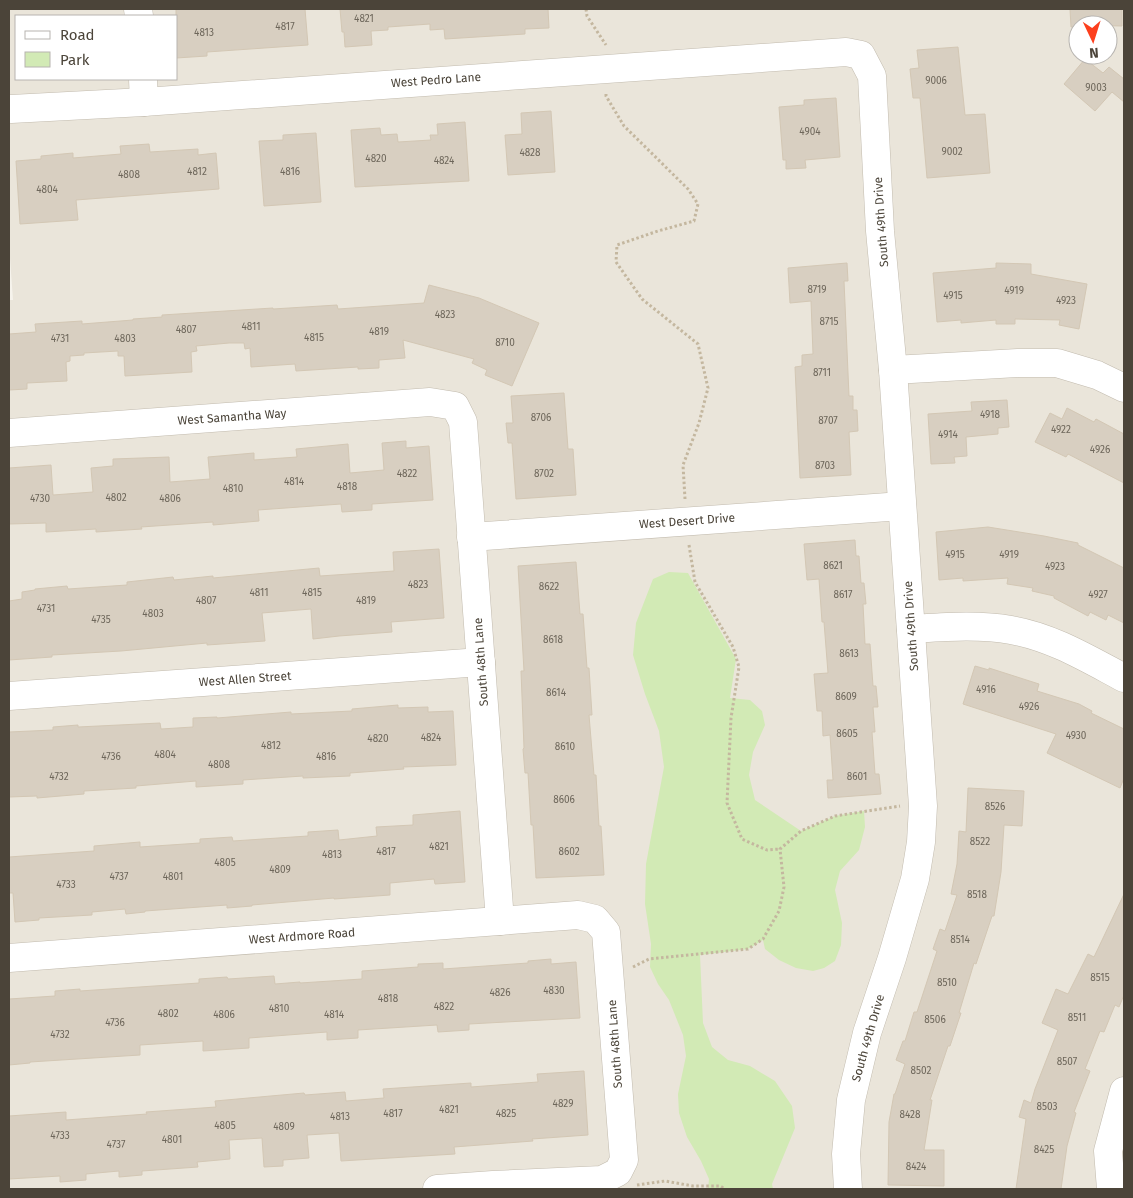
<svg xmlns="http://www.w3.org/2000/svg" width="1133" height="1198" viewBox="0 0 1133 1198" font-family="'Fira Sans',sans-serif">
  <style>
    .residential { fill: #eae5da; fill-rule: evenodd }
    .green { fill: #d2eab5 }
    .building { fill: #d8cfc1; stroke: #d3c7b4 }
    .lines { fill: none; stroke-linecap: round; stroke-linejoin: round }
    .minor-casing { stroke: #c2bbae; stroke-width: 29 }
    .path { stroke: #c4b79f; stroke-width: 3; stroke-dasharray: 2.5 2.5; stroke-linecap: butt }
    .minor { stroke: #fff; stroke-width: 28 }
    .labels { text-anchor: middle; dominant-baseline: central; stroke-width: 4; stroke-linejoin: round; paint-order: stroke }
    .number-label { font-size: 10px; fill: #6e675b }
    .street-label { font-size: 12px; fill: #4b4439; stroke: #fff }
  </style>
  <rect width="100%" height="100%" fill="#f6f3ec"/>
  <path class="residential" d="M9,9H1124V1189H9V300H13L9,244ZM16,16H176V79H16ZM1078,25H1108V55H1078Z"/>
  <path class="green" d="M669,572L688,573L736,659L730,698L750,700L762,711L765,725L753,752L749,775L755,800L801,831L835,816L864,811L865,827L859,850L840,871L835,890L842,923L841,945L835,961L824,968L813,971L796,968L779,960L765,949L763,940L748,949L700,955L703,1023L712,1047L728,1060L750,1066L775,1081L792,1106L795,1128L772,1184L773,1189H708L709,1179L701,1161L687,1137L679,1113L678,1094L686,1056L683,1035L669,1000L658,984L650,967L651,944L645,904L646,864L664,767L659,731L645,694L633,655L636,623L653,579Z"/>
  <g class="building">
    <path d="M176,9H305L308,45L207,52V56L176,58Z"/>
    <path d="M340,9H548L549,28L525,29V34L445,39L444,29L430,30V24L388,27V30L371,31L372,45L345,47L344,32H342Z"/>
    <path d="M1070,9H1122V26L1078,25V27H1071Z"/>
    <path d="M958,47L965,115L985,114L990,173L927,178L920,98H913L910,69L919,68L917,50Z"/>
    <path d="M1085,59L1103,73L1109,67L1124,79V102L1112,92L1095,111L1064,84Z"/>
    <path d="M836,98L840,157L805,160L806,168L786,169V160H783L779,107L804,105V100Z"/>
    <path d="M551,111L555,172L508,175L505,135L522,134L521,113Z"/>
    <path d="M465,122L469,181L355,187L351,130L380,128L381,135L397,134L398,142L431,140L430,135H438L437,124Z"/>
    <path d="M316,133L321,202L264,206L259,141L283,140V135Z"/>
    <path d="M149,144L150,152L198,149V155L216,153L219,189L76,200L78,220L20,224L16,161L41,159V156L73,153V158L121,154L120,146Z"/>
    <path d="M847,263L848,281H844L849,396H853V410H857L858,431L849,432L851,475L800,478L795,367L802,366V355L813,354L811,301L790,303L788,268Z"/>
    <path d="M996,263L1031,264V274L1087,284L1079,329L1059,325L1060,320L1015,319V324H996V320L961,323V320L937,322L933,273L996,268Z"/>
    <path d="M429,285L479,298L539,323L512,386L485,375L487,370L472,363L474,359L403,340L405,358L379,360V368L358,369V367L296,371L295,364L251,367L250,348L245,349L244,343H229L196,346L197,351L191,352L192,372L125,376L124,356H118V351L84,353V355L70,356V361L66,362L67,381L27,383V389L9,390V334L36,332L35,324L82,321V324L133,320V319L162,317V315L273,308V309L337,305L338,309L424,303Z"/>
    <path d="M564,393L568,449H573L576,495L516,499L512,443H508L506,423H513L511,396Z"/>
    <path d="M1007,400L1009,427L998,428V434L966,437L967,456L954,457L955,463L931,464L928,414L972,411L971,402Z"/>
    <path d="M1067,408L1094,422L1096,419L1124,434V483L1068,454L1066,457L1035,442L1050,413L1062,419Z"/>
    <path d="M406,441V448L429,446L433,500L372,504V510L342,512L341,504L258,510L259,521L213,525V522L141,527L142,529L96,532V529L46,532V523L9,524V468L51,465L53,495L93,492L91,468L113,466V459L169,457L170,482L210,479L208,457L254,453V460L297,457L296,449L348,444L350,473L384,470L382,443Z"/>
    <path d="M988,527L1044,536L1078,543V545L1124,568V623L1108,615L1106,620L1090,612L1088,616L1054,598V596L1032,591L1033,588L1007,584L1008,578L963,581V578L939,580L936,532Z"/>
    <path d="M855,540L856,556H859L861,583H864L866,604H863L865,644H870L873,686H876L878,707H873L875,732H872L875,774H879L881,794L828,798L827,780H833L830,735L823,736L822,711H817L814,674L828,673L824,622H822L819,579L807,580L804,544Z"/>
    <path d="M439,549L444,618L391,622L392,632L339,636L313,639L311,609L262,613L265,641L207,645V643L121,651L52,655V657L9,660V601L22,599V592L35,590V589L67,586L68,589L127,585V582L173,577L174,580L213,576V578L319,568L320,576L394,571L393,552Z"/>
    <path d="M576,562L580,614H583L587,668H589L592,715H589L594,775H596L599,826H601L604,875L536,878L533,825H531L528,773H525L523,749L524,748L521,671H524L518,566Z"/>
    <path d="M975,666L989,670V668L1039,684L1037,691L1079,704L1092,711L1091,713L1124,729V778L1120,788L1047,753L1056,734L963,704Z"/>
    <path d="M398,705V708L428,707V712L453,711L456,765L403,767L404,769L350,773V776L303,778V776L243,780V784L196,787V781L136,786V788L84,791V794L37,798V796L9,797V732L53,730V727L78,725V727L160,723L161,729L193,727V718L217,717V718L291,712V714L352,711V709Z"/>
    <path d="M968,788L1024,791L1022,826L1004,825L1001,872L994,916H992L976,964L974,963L959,1013H961L950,1046H948L930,1100H932L924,1150H944V1186L888,1185L889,1122L894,1094H895L905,1064L896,1060L903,1041H905L914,1012H917L937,951L933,949L940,929L945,931L957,895L951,894L957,864L959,831L966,832Z"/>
    <path d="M460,811L465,882L435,884L434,879L390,883V895L334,899V898L252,905V906L227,908V905L145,911V912L126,914L125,909L92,912V915L39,918V920L15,922L13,893H9V857L94,851V846L140,842V847L200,843V839L232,837L233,841L308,836V832L338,830L339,840L377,836L376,827L413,825V815Z"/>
    <path d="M1124,894V995L1119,1007L1115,1005L1104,1032L1100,1031L1085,1069L1090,1071L1074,1112L1076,1113L1067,1146L1061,1189H1016L1026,1119L1019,1117L1024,1100L1031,1103L1035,1089L1058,1030L1042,1023L1056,989L1068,994L1088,954L1094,957Z"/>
    <path d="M551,959V964L576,962L580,1018L469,1024V1030L438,1032L437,1025L358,1030V1038L327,1040V1032L249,1038V1048L203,1051V1041L140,1045V1055L30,1062V1063L9,1065V999L55,996V991L80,989V991L199,983V979L227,977L228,979L274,976L275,984L300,982V983L362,979V971L418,967V964L443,963V969L528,963V961Z"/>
    <path d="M584,1071L588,1135L532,1139L533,1141L454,1147L455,1154L341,1161L339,1133L307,1135L309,1158L283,1160V1166L264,1167L262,1138L229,1140L230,1159L197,1162L198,1167L142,1171V1175L119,1177V1171L86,1174V1180L60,1182V1176L9,1179V1116L66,1112V1120L147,1114L146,1112L216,1107L215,1101L304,1093L305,1095L345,1092L346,1101L384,1098L383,1089L471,1083V1087L538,1082L537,1074Z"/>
  </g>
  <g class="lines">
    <defs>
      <g id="minor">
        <path d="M138,9L139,16"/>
        <path d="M143,79L144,102"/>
        <path d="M11,109L144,102L846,52L861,55L872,76L880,231L893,370L923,806L921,842L915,879L892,958L867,1033L851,1100L846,1154L848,1189"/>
        <path d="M893,370L1018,363H1057L1097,375L1124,388"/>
        <path d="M9,433L430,402L455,406L463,422L500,921"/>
        <path d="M471,537L902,506"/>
        <path d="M911,629C944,627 978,624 1011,630C1052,637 1088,659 1124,678"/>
        <path d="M9,696L481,662"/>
        <path d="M9,958L578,915L595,919L606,932L624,1160L618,1172L602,1180L493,1185L437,1189"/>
        <path d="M1111,1189L1108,1151L1124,1091"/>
      </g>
    </defs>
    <use href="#minor" class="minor-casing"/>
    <g class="path">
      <path d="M586,9L587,16L606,45"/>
      <path d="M606,94V96L624,126L688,189L698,204L694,221L658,231L617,245L616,262L642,299L698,344L708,388L699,423L683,465L685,499"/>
      <path d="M689,545L695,582L733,647L739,667L731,718L727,803L742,839L767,850L780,849"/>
      <path d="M633,967L649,959L748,949L763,939L779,911L784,887L780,849L801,831L835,816L900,806"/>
      <path d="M637,1185L665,1181L693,1186H720L725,1189"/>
    </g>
    <use href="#minor" class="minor"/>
  </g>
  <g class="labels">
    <g class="number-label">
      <text x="364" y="19">4821</text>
      <text x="285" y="27">4817</text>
      <text x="204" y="33">4813</text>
      <text x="936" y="81">9006</text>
      <text x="1096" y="88">9003</text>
      <text x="810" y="132">4904</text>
      <text x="952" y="152">9002</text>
      <text x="530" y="153">4828</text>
      <text x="376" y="159">4820</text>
      <text x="444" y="161">4824</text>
      <text x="197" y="172">4812</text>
      <text x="290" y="172">4816</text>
      <text x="129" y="175">4808</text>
      <text x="47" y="190">4804</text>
      <text x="817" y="290">8719</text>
      <text x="1014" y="291">4919</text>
      <text x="953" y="296">4915</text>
      <text x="1066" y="301">4923</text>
      <text x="445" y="315">4823</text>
      <text x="829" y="322">8715</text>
      <text x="251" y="327">4811</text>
      <text x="186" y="330">4807</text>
      <text x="379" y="332">4819</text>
      <text x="314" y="338">4815</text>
      <text x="60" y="339">4731</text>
      <text x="125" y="339">4803</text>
      <text x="505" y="343">8710</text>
      <text x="822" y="373">8711</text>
      <text x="990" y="415">4918</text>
      <text x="541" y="418">8706</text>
      <text x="828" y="421">8707</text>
      <text x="1061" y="430">4922</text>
      <text x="948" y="435">4914</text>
      <text x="1100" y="450">4926</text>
      <text x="825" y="466">8703</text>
      <text x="407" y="474">4822</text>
      <text x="544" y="474">8702</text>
      <text x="294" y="482">4814</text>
      <text x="347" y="487">4818</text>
      <text x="233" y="489">4810</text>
      <text x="116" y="498">4802</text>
      <text x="40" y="499">4730</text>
      <text x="170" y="499">4806</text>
      <text x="955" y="555">4915</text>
      <text x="1009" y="555">4919</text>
      <text x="833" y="566">8621</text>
      <text x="1055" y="567">4923</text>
      <text x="418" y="585">4823</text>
      <text x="549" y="587">8622</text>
      <text x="259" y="593">4811</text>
      <text x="312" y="593">4815</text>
      <text x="843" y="595">8617</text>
      <text x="1098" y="595">4927</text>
      <text x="206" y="601">4807</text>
      <text x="366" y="601">4819</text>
      <text x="46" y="609">4731</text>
      <text x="153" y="614">4803</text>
      <text x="101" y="620">4735</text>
      <text x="553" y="640">8618</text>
      <text x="849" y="654">8613</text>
      <text x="986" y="690">4916</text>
      <text x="556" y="693">8614</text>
      <text x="846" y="697">8609</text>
      <text x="1029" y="707">4926</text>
      <text x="847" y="734">8605</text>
      <text x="1076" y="736">4930</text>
      <text x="431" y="738">4824</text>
      <text x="378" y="739">4820</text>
      <text x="271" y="746">4812</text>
      <text x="565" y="747">8610</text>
      <text x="165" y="755">4804</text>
      <text x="111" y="757">4736</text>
      <text x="326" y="757">4816</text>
      <text x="219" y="765">4808</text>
      <text x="59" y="777">4732</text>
      <text x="857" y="777">8601</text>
      <text x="564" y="800">8606</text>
      <text x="995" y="807">8526</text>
      <text x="980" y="842">8522</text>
      <text x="439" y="847">4821</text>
      <text x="386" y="852">4817</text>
      <text x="569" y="852">8602</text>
      <text x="332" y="855">4813</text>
      <text x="225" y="863">4805</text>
      <text x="280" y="870">4809</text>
      <text x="119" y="877">4737</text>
      <text x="173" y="877">4801</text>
      <text x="66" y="885">4733</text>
      <text x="977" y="895">8518</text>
      <text x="960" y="940">8514</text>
      <text x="1100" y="978">8515</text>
      <text x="947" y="983">8510</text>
      <text x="554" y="991">4830</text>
      <text x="500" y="993">4826</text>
      <text x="388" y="999">4818</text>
      <text x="444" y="1007">4822</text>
      <text x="279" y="1009">4810</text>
      <text x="168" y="1014">4802</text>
      <text x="224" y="1015">4806</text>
      <text x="334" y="1015">4814</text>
      <text x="1077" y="1018">8511</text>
      <text x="935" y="1020">8506</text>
      <text x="115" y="1023">4736</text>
      <text x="60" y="1035">4732</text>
      <text x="1067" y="1062">8507</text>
      <text x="921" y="1071">8502</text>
      <text x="563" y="1104">4829</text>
      <text x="1047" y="1107">8503</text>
      <text x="449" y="1110">4821</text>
      <text x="393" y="1114">4817</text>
      <text x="506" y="1114">4825</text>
      <text x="910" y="1115">8428</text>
      <text x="340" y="1117">4813</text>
      <text x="225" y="1126">4805</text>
      <text x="284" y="1127">4809</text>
      <text x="60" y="1136">4733</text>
      <text x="172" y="1140">4801</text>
      <text x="116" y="1145">4737</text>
      <text x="1044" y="1150">8425</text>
      <text x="916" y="1167">8424</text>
    </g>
    <g class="street-label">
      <text transform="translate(436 80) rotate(-4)">West Pedro Lane</text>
      <text transform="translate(881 222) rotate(-94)">South 49th Drive</text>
      <text transform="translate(232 417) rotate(-4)">West Samantha Way</text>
      <text transform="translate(687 521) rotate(-4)">West Desert Drive</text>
      <text transform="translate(911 626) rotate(-94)">South 49th Drive</text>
      <text transform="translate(481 662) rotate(-94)">South 48th Lane</text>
      <text transform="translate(245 679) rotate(-4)">West Allen Street</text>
      <text transform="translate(302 936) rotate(-4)">West Ardmore Road</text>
      <text transform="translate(868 1038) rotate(-74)">South 49th Drive</text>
      <text transform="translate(615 1044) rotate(-94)">South 48th Lane</text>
    </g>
  </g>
  <rect width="1133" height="1198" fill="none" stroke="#4b4439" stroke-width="20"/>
  <rect x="15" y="15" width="162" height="65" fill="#ffffff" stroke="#b7b4b0"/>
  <rect x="25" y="31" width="25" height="8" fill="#ffffff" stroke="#b7b4b0"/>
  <text x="60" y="40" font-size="15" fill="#4b4439">Road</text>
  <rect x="25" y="52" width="25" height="15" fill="#d2eab5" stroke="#b7b4b0"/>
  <text x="60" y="65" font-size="15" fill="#4b4439">Park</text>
  <g transform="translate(1093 40) rotate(176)"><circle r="24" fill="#ffffff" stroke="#b7b4b0"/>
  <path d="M0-4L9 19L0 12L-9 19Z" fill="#fc3f1d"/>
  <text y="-8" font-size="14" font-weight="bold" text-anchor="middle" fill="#4b4439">N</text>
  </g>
</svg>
